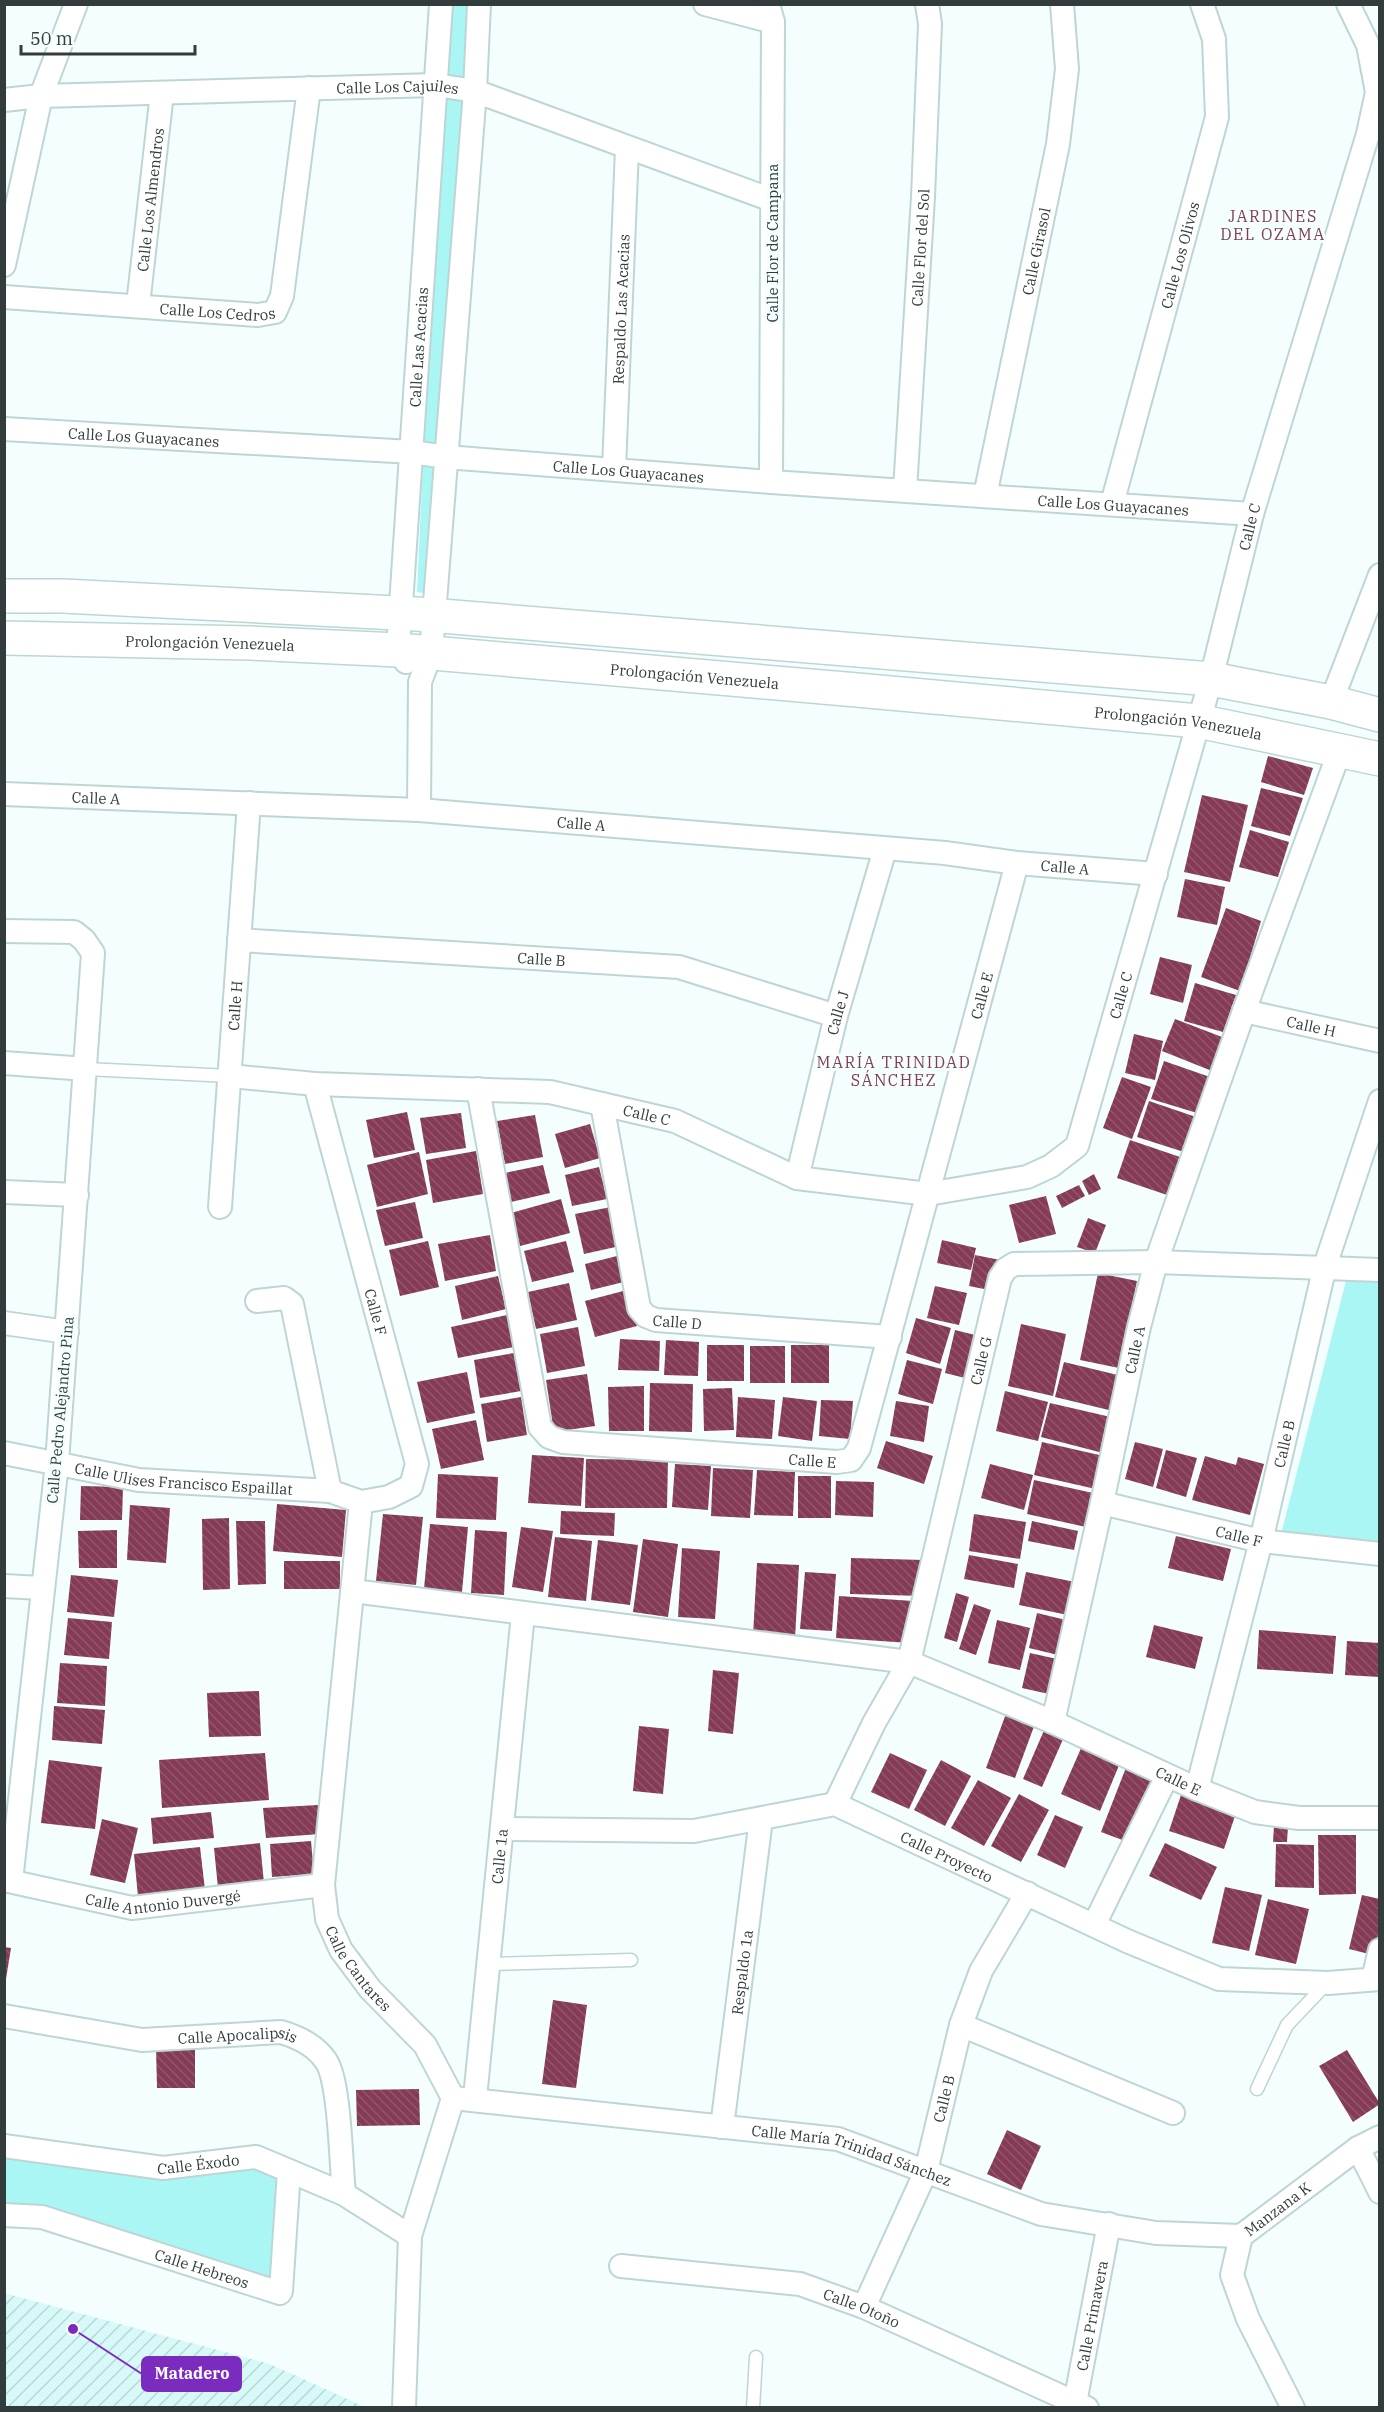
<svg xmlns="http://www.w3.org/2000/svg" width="1384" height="2412" viewBox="0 0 1384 2412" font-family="'IBM Plex Serif',serif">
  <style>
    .industrial { fill: url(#industrial-furrows) }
    .park { fill: #aaf6f5 }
    .building { fill: url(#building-back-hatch) }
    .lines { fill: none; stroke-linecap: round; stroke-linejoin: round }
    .lane-casing { stroke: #bdd6d5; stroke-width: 15 }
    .street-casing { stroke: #bdd6d5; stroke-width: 26 }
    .secondary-casing { stroke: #bdd6d5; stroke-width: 36 }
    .lane { stroke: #fff; stroke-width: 12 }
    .street { stroke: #fff; stroke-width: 22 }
    .secondary { stroke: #fff; stroke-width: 33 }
    .labels { text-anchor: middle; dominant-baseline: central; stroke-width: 6; stroke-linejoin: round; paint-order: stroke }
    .street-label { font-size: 15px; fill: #323c3c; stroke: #f4fefe }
    .neighbourhood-label { font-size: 16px; letter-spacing: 1.5px; fill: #833d55; stroke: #f4fefe }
    .leader { fill: none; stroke: #7b2cbf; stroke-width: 2 }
    .callout-dot { fill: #7b2cbf; stroke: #f4fefe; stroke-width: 2 }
    .callout { fill: #7b2cbf; stroke: #7b2cbf; stroke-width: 2 }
    .callout-label { font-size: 16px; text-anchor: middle; font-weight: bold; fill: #fff }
  </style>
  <defs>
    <pattern id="industrial-furrows" width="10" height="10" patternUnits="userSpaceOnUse" patternTransform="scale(1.5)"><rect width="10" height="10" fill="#d7faf9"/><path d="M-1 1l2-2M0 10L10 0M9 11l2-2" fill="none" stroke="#b9d7d6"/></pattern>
    <pattern id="building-back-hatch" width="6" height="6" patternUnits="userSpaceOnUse" patternTransform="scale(1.5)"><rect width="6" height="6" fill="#853b55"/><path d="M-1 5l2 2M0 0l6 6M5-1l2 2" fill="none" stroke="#91566b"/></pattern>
  </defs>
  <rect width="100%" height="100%" fill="#f4fefe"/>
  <path class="industrial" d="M4,2293L270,2364L365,2407H5Z"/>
  <g class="park">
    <path d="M444,5H475L444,596L417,592Z"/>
    <path d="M1347,1277L1379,1279V1551L1279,1542Z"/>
    <path d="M5,2151L254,2161L285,2174L280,2291L5,2211Z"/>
  </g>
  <g class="building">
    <path d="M1268,756L1313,768L1304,795L1261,782Z"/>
    <path d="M1261,788L1303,798L1290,836L1251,826Z"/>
    <path d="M1202,795L1248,805L1230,882L1184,872Z"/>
    <path d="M1250,830L1289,842L1278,877L1239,867Z"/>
    <path d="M1185,879L1225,887L1217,925L1177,917Z"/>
    <path d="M1226,908L1261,921L1240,991L1201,977Z"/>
    <path d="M1160,957L1192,965L1183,1003L1150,994Z"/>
    <path d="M1195,983L1236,995L1223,1032L1184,1021Z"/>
    <path d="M1175,1019L1222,1037L1212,1071L1162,1051Z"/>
    <path d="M1134,1034L1163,1041L1155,1080L1125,1073Z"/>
    <path d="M1164,1061L1210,1077L1197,1113L1151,1099Z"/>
    <path d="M1122,1077L1151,1087L1132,1139L1103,1128Z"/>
    <path d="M1149,1101L1196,1117L1184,1152L1137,1137Z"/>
    <path d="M407,1112L415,1150L374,1158L366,1120Z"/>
    <path d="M461,1113L466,1148L426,1154L420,1118Z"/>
    <path d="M535,1115L543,1157L505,1164L497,1121Z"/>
    <path d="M590,1124L600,1158L565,1168L555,1134Z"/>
    <path d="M1130,1140L1183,1158L1170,1196L1117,1178Z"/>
    <path d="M476,1151L483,1194L433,1203L426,1160Z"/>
    <path d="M419,1152L428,1194L377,1207L367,1165Z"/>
    <path d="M543,1165L550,1193L511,1202L505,1173Z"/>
    <path d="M599,1167L607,1199L572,1206L565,1175Z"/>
    <path d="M1094,1174L1101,1189L1089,1195L1082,1181Z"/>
    <path d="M1079,1185L1085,1196L1062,1208L1056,1196Z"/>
    <path d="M1046,1196L1056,1234L1019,1243L1009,1205Z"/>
    <path d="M561,1199L570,1233L520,1246L511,1213Z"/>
    <path d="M415,1202L423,1238L385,1246L376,1210Z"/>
    <path d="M611,1207L620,1246L584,1254L575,1214Z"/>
    <path d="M1088,1218L1106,1225L1095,1253L1077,1247Z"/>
    <path d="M490,1235L496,1271L445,1281L438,1244Z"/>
    <path d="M942,1240L976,1248L971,1270L937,1263Z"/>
    <path d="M428,1241L439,1287L400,1296L389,1250Z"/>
    <path d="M566,1241L574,1272L532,1282L524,1251Z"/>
    <path d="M621,1255L628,1281L591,1290L585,1264Z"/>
    <path d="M975,1255L1000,1260L994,1291L969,1286Z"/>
    <path d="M1098,1273L1137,1281L1119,1368L1080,1360Z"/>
    <path d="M498,1276L506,1309L462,1320L455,1286Z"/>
    <path d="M569,1283L577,1320L536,1329L528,1292Z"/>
    <path d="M935,1286L967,1293L959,1325L927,1318Z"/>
    <path d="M627,1290L637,1326L595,1337L585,1301Z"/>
    <path d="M507,1315L514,1347L458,1358L451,1327Z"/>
    <path d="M916,1318L951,1328L940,1364L906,1353Z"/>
    <path d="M1021,1324L1066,1334L1053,1396L1008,1386Z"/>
    <path d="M578,1327L585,1366L547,1373L540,1334Z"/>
    <path d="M955,1330L983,1337L973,1380L945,1373Z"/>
    <path d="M620,1339L660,1341L659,1371L618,1370Z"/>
    <path d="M666,1340L699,1342L698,1376L664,1375Z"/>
    <rect x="707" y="1345" width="37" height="36"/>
    <rect x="791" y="1345" width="38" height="38"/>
    <rect x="750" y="1346" width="35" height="37"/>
    <path d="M514,1353L521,1391L480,1398L474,1360Z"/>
    <path d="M907,1360L942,1369L933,1404L898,1394Z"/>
    <path d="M1064,1362L1126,1377L1117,1412L1055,1397Z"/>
    <path d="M467,1372L475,1413L427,1423L417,1382Z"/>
    <path d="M587,1374L595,1426L554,1432L546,1380Z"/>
    <path d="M650,1383L693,1384L692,1432L649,1431Z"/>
    <path d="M644,1386V1431H609L608,1387Z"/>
    <path d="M732,1388L734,1430L704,1431L703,1389Z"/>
    <path d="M1005,1391L1048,1402L1038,1441L996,1431Z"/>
    <path d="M521,1397L527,1435L487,1442L481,1404Z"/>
    <path d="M738,1397L775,1400L772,1439L736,1437Z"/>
    <path d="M783,1397L817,1401L812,1441L778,1436Z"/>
    <path d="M821,1400L853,1401L850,1439L819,1436Z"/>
    <path d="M896,1401L929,1406L924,1442L890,1436Z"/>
    <path d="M1050,1403L1115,1418L1107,1454L1041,1437Z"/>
    <path d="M476,1420L484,1460L441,1469L432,1429Z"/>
    <path d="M886,1441L933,1456L924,1484L877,1468Z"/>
    <path d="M1042,1442L1108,1457L1100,1490L1034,1475Z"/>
    <path d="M1135,1442L1163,1449L1153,1487L1125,1479Z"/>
    <path d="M1166,1450L1197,1458L1186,1497L1156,1488Z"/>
    <path d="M532,1455L584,1458L581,1506L528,1503Z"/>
    <path d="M1205,1456L1236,1465L1238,1457L1264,1464L1250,1515L1192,1500Z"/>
    <path d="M586,1459L668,1460L667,1508H585Z"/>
    <path d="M675,1464L711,1466L708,1510L672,1507Z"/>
    <path d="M990,1464L1033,1475L1024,1510L981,1498Z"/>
    <path d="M713,1468L753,1470L750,1518L711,1516Z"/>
    <path d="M757,1470L795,1472L793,1516L754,1515Z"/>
    <path d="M438,1474L498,1477L496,1520L436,1518Z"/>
    <rect x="798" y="1476" width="33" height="42"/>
    <path d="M1034,1480L1093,1493L1086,1527L1027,1514Z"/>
    <path d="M836,1481L874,1482L873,1517L835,1515Z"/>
    <path d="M81,1486L123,1487L122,1520H80Z"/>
    <path d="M277,1504L346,1510L342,1557L273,1551Z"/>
    <path d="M130,1505L170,1508L166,1563L127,1560Z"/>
    <path d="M561,1511L615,1513L614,1536L560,1534Z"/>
    <path d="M383,1514L423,1517L416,1585L376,1581Z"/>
    <path d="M974,1514L1026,1522L1020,1559L969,1551Z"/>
    <path d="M229,1518L230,1589L203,1590L202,1519Z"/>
    <path d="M236,1521H265L266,1584L238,1585Z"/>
    <path d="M1032,1521L1078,1531L1074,1550L1028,1541Z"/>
    <path d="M430,1524L468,1527L462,1592L424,1589Z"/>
    <path d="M521,1527L553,1531L543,1592L512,1587Z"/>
    <path d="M117,1530V1568H79L78,1531Z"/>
    <path d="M475,1530L507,1532L504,1595L471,1593Z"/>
    <path d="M1176,1536L1231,1549L1223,1581L1168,1568Z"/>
    <path d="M555,1537L592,1541L586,1601L548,1597Z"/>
    <path d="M643,1539L678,1544L668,1617L633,1612Z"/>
    <path d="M598,1540L638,1545L630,1605L591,1600Z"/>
    <path d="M682,1548L720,1551L715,1619L678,1617Z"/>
    <path d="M969,1555L1018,1564L1014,1588L964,1579Z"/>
    <path d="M851,1558L924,1560L923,1596L850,1594Z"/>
    <rect x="284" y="1561" width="56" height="28"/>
    <path d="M757,1563L799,1565L795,1639L753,1636Z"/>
    <path d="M805,1572L836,1574L832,1631L800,1629Z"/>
    <path d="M1026,1572L1075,1582L1068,1615L1019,1605Z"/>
    <path d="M71,1575L118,1580L114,1617L67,1612Z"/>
    <path d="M956,1593L969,1597L957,1642L944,1638Z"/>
    <path d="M839,1596L913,1601L910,1643L836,1638Z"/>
    <path d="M974,1604L991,1610L976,1655L959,1649Z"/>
    <path d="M1037,1613L1066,1620L1058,1655L1029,1648Z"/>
    <path d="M68,1618L112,1622L109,1659L64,1655Z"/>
    <path d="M997,1620L1030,1628L1020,1670L988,1663Z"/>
    <path d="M1154,1625L1203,1637L1195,1669L1146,1657Z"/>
    <path d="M1259,1630L1336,1636L1333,1674L1257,1669Z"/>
    <path d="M1347,1641L1380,1643V1677L1345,1675Z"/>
    <path d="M1030,1653L1057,1659L1049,1694L1022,1688Z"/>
    <path d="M60,1663L107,1666L105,1706L57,1703Z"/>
    <path d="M713,1670L739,1673L733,1734L708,1731Z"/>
    <path d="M259,1691L261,1736L209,1737L207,1693Z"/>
    <path d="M54,1706L105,1710L102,1744L52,1740Z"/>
    <path d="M1007,1711L1036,1721L1015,1778L986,1768Z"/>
    <path d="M639,1726L669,1729L663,1794L633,1791Z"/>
    <path d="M1045,1728L1064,1737L1042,1787L1023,1779Z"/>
    <path d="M1082,1746L1120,1763L1100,1811L1061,1794Z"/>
    <path d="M265,1753L269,1800L162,1808L159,1760Z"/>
    <path d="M890,1753L927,1770L909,1809L871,1792Z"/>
    <path d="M49,1760L102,1767L95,1829L41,1823Z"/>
    <path d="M941,1760L971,1776L945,1826L914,1810Z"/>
    <path d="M1127,1765L1158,1777L1133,1844L1101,1832Z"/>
    <path d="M978,1780L1011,1798L984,1846L951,1828Z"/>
    <path d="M1019,1794L1049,1810L1021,1862L991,1846Z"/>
    <path d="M1181,1795L1236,1813L1224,1849L1169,1831Z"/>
    <path d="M318,1805L320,1834L266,1838L263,1808Z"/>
    <path d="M211,1812L214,1838L153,1844L151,1818Z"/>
    <path d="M1055,1815L1083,1827L1065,1868L1037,1855Z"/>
    <path d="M102,1819L138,1828L125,1883L90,1875Z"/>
    <path d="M1274,1826H1288L1287,1842H1273Z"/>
    <path d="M1318,1835H1356V1894L1319,1895Z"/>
    <path d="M311,1841L314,1874L272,1877L270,1844Z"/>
    <path d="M260,1843L264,1883L218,1888L214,1848Z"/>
    <path d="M1165,1843L1217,1867L1201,1900L1149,1876Z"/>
    <path d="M1276,1844L1314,1845V1888L1275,1887Z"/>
    <path d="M200,1847L205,1890L138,1897L134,1854Z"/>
    <path d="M1225,1887L1262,1895L1249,1951L1212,1943Z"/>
    <path d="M1362,1895L1380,1899V1928L1373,1955L1349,1949Z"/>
    <path d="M1268,1899L1309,1909L1296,1964L1255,1955Z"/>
    <path d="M4,1947L11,1948L6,1979H4Z"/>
    <path d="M553,2000L587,2005L576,2088L542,2084Z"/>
    <path d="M156,2047H195V2088H157Z"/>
    <path d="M1347,2050L1380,2104L1353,2122L1319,2066Z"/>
    <path d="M419,2089L420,2125L357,2126L356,2090Z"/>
    <path d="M1007,2130L1041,2146L1021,2190L987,2174Z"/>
  </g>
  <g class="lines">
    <defs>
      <g id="lane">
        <path d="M86,1069L230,1076"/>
        <path d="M488,1964L631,1960"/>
        <path d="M1257,2089L1287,2025L1327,1983"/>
        <path d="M753,2408L756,2357"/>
      </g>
      <g id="street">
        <path d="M705,4L773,22"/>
        <path d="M768,4L773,22L771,482"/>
        <path id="s1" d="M4,100L41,96L436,85L475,91L772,200"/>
        <path d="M4,265L41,96L76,4"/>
        <path id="s2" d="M4,297L258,315L275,312L282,296L309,88"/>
        <path id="s3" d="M138,305L162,93"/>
        <path id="s4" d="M4,429L412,452L446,457L771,482L1252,514"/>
        <path id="s5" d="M614,469L627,148"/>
        <path id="s6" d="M905,490L923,197L930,24L927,4"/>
        <path id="s7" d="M985,496L1058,144L1067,69L1062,4"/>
        <path id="s8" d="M1112,504L1217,117L1214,39L1202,4"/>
        <path id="s9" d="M406,662L398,650L441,4"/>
        <path d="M1331,702L1380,575"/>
        <path id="s10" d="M4,794L419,810L945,853L1017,863L1156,874"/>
        <path d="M419,810L420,682L431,653L434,615L475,91L479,4"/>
        <path d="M4,931L74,932L84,940L93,953L57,1463L11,1881"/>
        <path id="s11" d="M239,940L679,967L836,1016"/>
        <path id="s12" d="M1244,1011L1380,1041"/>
        <path d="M4,1063L86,1069"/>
        <path id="s13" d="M230,1076L315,1084L550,1092L675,1121L797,1178L928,1194L1027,1177L1051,1166L1077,1146L1211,679L1252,514L1368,134L1377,92L1368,45L1348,4"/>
        <path id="s14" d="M315,1084L417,1464L411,1486L389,1497L361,1502"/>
        <path id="s15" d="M478,1089L540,1427L549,1437L563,1442L837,1462L851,1460L859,1448L1017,863"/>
        <path id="s16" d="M602,1104L639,1308L646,1316L656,1320L890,1337"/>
        <path id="s17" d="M797,1178L836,1016L885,849"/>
        <path d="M4,1192L77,1195"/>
        <path id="s18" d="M220,1207L249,803"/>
        <path d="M257,1301L284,1298L292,1304L330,1491"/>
        <path d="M4,1323L67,1332"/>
        <path id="s19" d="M4,1453L139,1480L330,1491L361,1502"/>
        <path id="s20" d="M361,1502L323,1885L327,1919L341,1950L370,1989L425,2045L453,2098L410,2236L404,2408"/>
        <path id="s21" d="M1102,1503L1261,1541L1380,1554"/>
        <path d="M4,1586L41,1588"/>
        <path id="s22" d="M353,1591L909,1662L1053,1722L1197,1789L1255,1812L1299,1818H1380"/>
        <path id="s23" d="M1053,1722L1102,1503L1139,1327L1156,1262L1244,1011L1340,750"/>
        <path id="s24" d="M1197,1789L1261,1541L1325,1266L1380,1101"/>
        <path id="s25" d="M835,1804L874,1723L909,1662L1000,1278L1006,1269L1014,1264L1156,1262L1380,1270"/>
        <path id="s26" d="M502,1829L694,1831L835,1804L1127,1941L1219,1979L1328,1983L1380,1979"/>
        <path id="s27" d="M4,1880L132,1908L323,1885"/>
        <path d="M1094,1925L1167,1776"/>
        <path d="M1373,1979L1380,1950"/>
        <path id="s28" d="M4,2016L142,2040L281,2032C298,2037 316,2046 326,2061C340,2081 341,2166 344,2194"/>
        <path d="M961,2025L1173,2113"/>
        <path id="s29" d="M453,2098L838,2139L1041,2214L1156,2233L1241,2236"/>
        <path id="s30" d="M475,2098L523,1614"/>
        <path id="s31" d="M722,2127L761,1819"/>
        <path id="s32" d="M4,2146L163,2168L256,2157L344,2194L410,2236"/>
        <path d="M1358,2148L1380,2192"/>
        <path id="s33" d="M4,2215L42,2217L280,2293L281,2291L289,2171"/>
        <path id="s34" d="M621,2266L800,2284L864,2307L1087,2408"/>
        <path id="s35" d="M864,2307L926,2171L961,2025L981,1971L1027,1893"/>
        <path id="s36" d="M1074,2408L1109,2224"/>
        <path id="s37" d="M1293,2408L1248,2319L1232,2275L1241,2236L1358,2148L1380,2137"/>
      </g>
      <g id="secondary">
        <path d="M4,596H63L417,614L1211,679L1331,702L1380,715"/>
        <path id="s38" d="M4,638L250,643L398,650L857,690L1198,721L1380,759"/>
      </g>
    </defs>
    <use href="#lane" class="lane-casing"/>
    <use href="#street" class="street-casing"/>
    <use href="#secondary" class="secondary-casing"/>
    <use href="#lane" class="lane"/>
    <use href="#street" class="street"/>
    <use href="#secondary" class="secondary"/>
  </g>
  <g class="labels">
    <g class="street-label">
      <text stroke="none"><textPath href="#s1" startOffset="394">Calle Los Cajuiles</textPath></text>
      <text stroke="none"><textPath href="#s3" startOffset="106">Calle Los Almendros</textPath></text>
      <text transform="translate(772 243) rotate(-90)">Calle Flor de Campana</text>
      <text stroke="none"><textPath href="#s6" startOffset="243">Calle Flor del Sol</textPath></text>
      <text stroke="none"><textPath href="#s7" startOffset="250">Calle Girasol</textPath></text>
      <text stroke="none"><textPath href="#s8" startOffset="258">Calle Los Olivos</textPath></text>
      <text stroke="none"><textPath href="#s2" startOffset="214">Calle Los Cedros</textPath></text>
      <text stroke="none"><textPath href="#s5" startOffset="160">Respaldo Las Acacias</textPath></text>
      <text stroke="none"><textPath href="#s9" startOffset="318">Calle Las Acacias</textPath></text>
      <text stroke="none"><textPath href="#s4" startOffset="140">Calle Los Guayacanes</textPath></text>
      <text stroke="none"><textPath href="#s4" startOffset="626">Calle Los Guayacanes</textPath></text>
      <text stroke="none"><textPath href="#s4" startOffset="1112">Calle Los Guayacanes</textPath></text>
      <text stroke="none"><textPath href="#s13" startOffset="1518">Calle C</textPath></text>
      <text stroke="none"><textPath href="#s38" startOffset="206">Prolongación Venezuela</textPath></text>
      <text stroke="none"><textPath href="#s38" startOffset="692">Prolongación Venezuela</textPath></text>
      <text stroke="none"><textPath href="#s38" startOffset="1178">Prolongación Venezuela</textPath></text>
      <text stroke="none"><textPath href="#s10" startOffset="92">Calle A</textPath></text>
      <text stroke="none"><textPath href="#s10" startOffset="578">Calle A</textPath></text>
      <text stroke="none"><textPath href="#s10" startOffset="1064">Calle A</textPath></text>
      <text stroke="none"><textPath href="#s11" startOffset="303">Calle B</textPath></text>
      <text stroke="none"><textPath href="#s15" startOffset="1144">Calle E</textPath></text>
      <text stroke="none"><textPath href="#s13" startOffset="1032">Calle C</textPath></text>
      <text stroke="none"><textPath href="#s18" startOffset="202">Calle H</textPath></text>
      <text stroke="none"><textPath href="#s17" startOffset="170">Calle J</textPath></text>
      <text stroke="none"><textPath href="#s12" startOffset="69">Calle H</textPath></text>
      <text stroke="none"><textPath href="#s13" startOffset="420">Calle C</textPath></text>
      <text stroke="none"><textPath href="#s14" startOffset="236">Calle F</textPath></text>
      <text stroke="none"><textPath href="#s16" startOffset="250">Calle D</textPath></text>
      <text stroke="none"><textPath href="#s23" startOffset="381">Calle A</textPath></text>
      <text stroke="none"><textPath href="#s25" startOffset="470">Calle G</textPath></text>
      <text transform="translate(60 1410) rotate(-85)">Calle Pedro Alejandro Pina</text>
      <text stroke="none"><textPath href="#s24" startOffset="356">Calle B</textPath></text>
      <text stroke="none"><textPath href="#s15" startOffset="622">Calle E</textPath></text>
      <text stroke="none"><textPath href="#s19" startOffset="182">Calle Ulises Francisco Espaillat</textPath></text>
      <text stroke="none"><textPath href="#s21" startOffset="141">Calle F</textPath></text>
      <text stroke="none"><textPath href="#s22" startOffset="855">Calle E</textPath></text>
      <text stroke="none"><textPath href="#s30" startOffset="243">Calle 1a</textPath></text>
      <text stroke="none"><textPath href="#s26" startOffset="459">Calle Proyecto</textPath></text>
      <text stroke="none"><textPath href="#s27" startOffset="162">Calle Antonio Duvergé</textPath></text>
      <text stroke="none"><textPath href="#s20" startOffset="478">Calle Cantares</textPath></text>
      <text stroke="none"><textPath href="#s31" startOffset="156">Respaldo 1a</textPath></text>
      <text stroke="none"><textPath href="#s28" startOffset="236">Calle Apocalipsis</textPath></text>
      <text stroke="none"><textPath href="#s35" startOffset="224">Calle B</textPath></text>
      <text stroke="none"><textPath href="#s29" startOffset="404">Calle María Trinidad Sánchez</textPath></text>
      <text stroke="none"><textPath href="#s32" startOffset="196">Calle Éxodo</textPath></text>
      <text stroke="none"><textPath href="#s37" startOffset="232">Manzana K</textPath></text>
      <text stroke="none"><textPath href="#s33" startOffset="206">Calle Hebreos</textPath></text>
      <text stroke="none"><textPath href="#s34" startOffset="246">Calle Otoño</textPath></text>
      <text stroke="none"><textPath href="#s36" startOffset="94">Calle Primavera</textPath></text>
    </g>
    <g class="neighbourhood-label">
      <text x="1273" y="216">JARDINES<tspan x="1273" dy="18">DEL OZAMA</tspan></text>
      <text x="894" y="1062">MARÍA TRINIDAD<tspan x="894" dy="18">SÁNCHEZ</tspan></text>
    </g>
  </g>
  <path class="leader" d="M73 2329L142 2374"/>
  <circle class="callout-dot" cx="73" cy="2329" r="6"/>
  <rect class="callout" x="142" y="2357" width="99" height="34" rx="6"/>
  <g class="callout-label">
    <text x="192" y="2379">Matadero</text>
  </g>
  <rect width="1384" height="2412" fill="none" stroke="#323c3c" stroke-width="12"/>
  <path d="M21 45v9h174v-9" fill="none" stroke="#323c3c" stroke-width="3"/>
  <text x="30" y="45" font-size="18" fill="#323c3c" stroke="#f4fefe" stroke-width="4.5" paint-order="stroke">50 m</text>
</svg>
